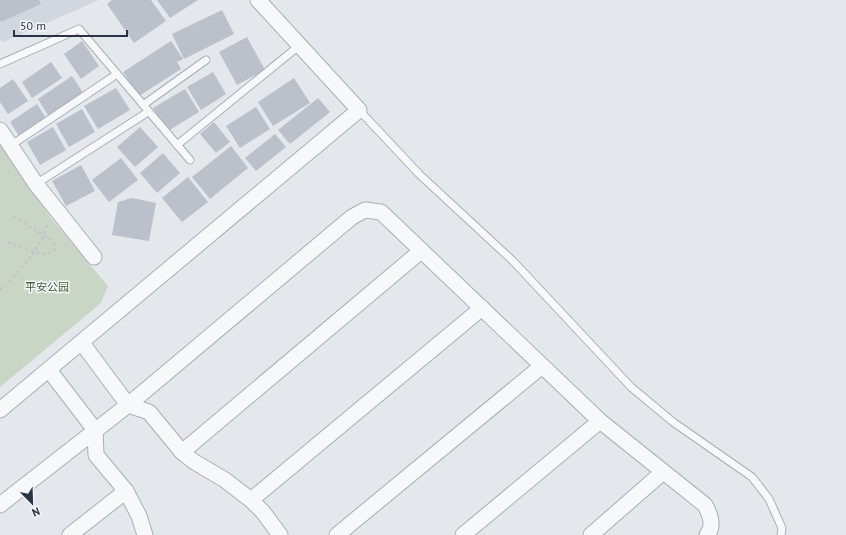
<svg xmlns="http://www.w3.org/2000/svg" width="846" height="535" viewBox="0 0 846 535" font-family="'PT Sans','Noto Sans SC',sans-serif">
  <style>
    .built { fill: #d2d6de }
    .green { fill: #c9d6c5 }
    .building { fill: #bbc0ca }
    .lines { fill: none; stroke-linecap: round; stroke-linejoin: round }
    .service-casing { stroke: #a9aeb7; stroke-width: 9 }
    .minor-casing { stroke: #a9aeb7; stroke-width: 17 }
    .path { stroke: #c2c5cb; stroke-width: 2.5; stroke-dasharray: 3 3; stroke-linecap: butt }
    .service { stroke: #f7f8fa; stroke-width: 7 }
    .minor { stroke: #f7f8fa; stroke-width: 15 }
    .labels { text-anchor: middle; dominant-baseline: central; stroke-width: 3; stroke-linejoin: round; paint-order: stroke }
    .park-label { font-size: 11px; fill: #3f6138; stroke: #f4f6f9 }
  </style>
  <rect width="100%" height="100%" fill="#e4e7ec"/>
  <path class="built" d="M0,0H99L3,42L0,40Z"/>
  <path class="green" d="M0,143L19,173L54,222L108,286L101,303L0,387Z"/>
  <g class="building">
    <path d="M0,0H39L41,4L1,22L0,19Z"/>
    <path d="M112,0H151L166,21L134,43L107,4Z"/>
    <path d="M157,0H198L170,18Z"/>
    <path d="M222,10L234,34L184,59L172,34Z"/>
    <path d="M247,37L265,70L237,85L219,52Z"/>
    <path d="M82,41L99,66L81,79L64,54Z"/>
    <path d="M171,41L183,59L177,62L181,69L139,96L123,72Z"/>
    <path d="M51,62L62,78L32,98L22,82Z"/>
    <path d="M213,72L226,94L201,110L187,87Z"/>
    <path d="M72,76L84,94L49,117L38,99Z"/>
    <path d="M294,78L310,103L273,126L258,102Z"/>
    <path d="M13,79L28,101L8,114L0,102V88Z"/>
    <path d="M116,88L130,110L98,129L84,106Z"/>
    <path d="M185,89L199,112L168,131L153,108Z"/>
    <path d="M318,98L330,112L290,144L278,130Z"/>
    <path d="M37,104L46,118L19,136L10,122Z"/>
    <path d="M256,107L270,129L240,148L226,126Z"/>
    <path d="M82,109L95,132L69,147L56,124Z"/>
    <path d="M214,122L230,142L216,153L200,134Z"/>
    <path d="M53,127L66,150L40,165L27,142Z"/>
    <path d="M140,127L158,147L135,167L117,147Z"/>
    <path d="M275,134L286,147L256,171L245,158Z"/>
    <path d="M231,146L248,168L210,199L192,177Z"/>
    <path d="M163,153L180,173L157,193L140,173Z"/>
    <path d="M121,158L138,180L109,202L92,180Z"/>
    <path d="M81,165L95,191L66,206L52,181Z"/>
    <path d="M188,177L208,202L182,222L162,198Z"/>
    <path d="M132,198L156,203L149,241L112,235L118,202Z"/>
  </g>
  <g class="lines">
    <defs>
      <g id="service">
        <path d="M0,64L79,29L190,160"/>
        <path d="M143,105L206,60"/>
        <path d="M359,110L419,174L513,261L631,387L673,422L752,477L769,499L782,528L781,535"/>
        <path d="M177,145L300,45"/>
        <path d="M10,146L117,74"/>
        <path d="M36,184L148,112"/>
      </g>
      <g id="minor">
        <path d="M0,130L36,184L94,257"/>
        <path d="M82,343L128,405L149,412L182,452L193,461L225,480L251,500L263,512L280,535"/>
        <path d="M49,370L95,430L96,455L126,491L139,516L145,535"/>
        <path d="M0,410L359,110L258,0"/>
        <path d="M182,452L421,251"/>
        <path d="M251,500L482,308"/>
        <path d="M0,505L128,405L352,217L365,210L381,212L600,421L705,505C710,514 715,526 707,535"/>
        <path d="M70,535L126,491"/>
        <path d="M337,535L542,366"/>
        <path d="M463,535L600,421"/>
        <path d="M591,535L663,472"/>
      </g>
    </defs>
    <use href="#service" class="service-casing"/>
    <use href="#minor" class="minor-casing"/>
    <g class="path">
      <path d="M8,242L42,254L49,253L54,250L55,245L51,240L14,217"/>
      <path d="M0,290C18,272 43,248 47,222"/>
    </g>
    <use href="#service" class="service"/>
    <use href="#minor" class="minor"/>
  </g>
  <g class="labels">
    <g class="park-label">
      <text x="47" y="287">平安公园</text>
    </g>
  </g>
  <g transform="translate(32 503) rotate(157)" stroke="#f4f6f9" stroke-width="3" paint-order="stroke">
  <path d="M0-3L7 15L0 10L-7 15Z" fill="#2b3445"/>
  <text y="-6" font-size="11" font-weight="bold" text-anchor="middle" fill="#2b3445">N</text>
  </g>
  <path d="M14 30v6h113v-6" fill="none" stroke="#2b3445" stroke-width="2"/>
  <text x="20" y="30" font-size="12" fill="#2b3445" stroke="#f4f6f9" stroke-width="3" paint-order="stroke">50 m</text>
</svg>
